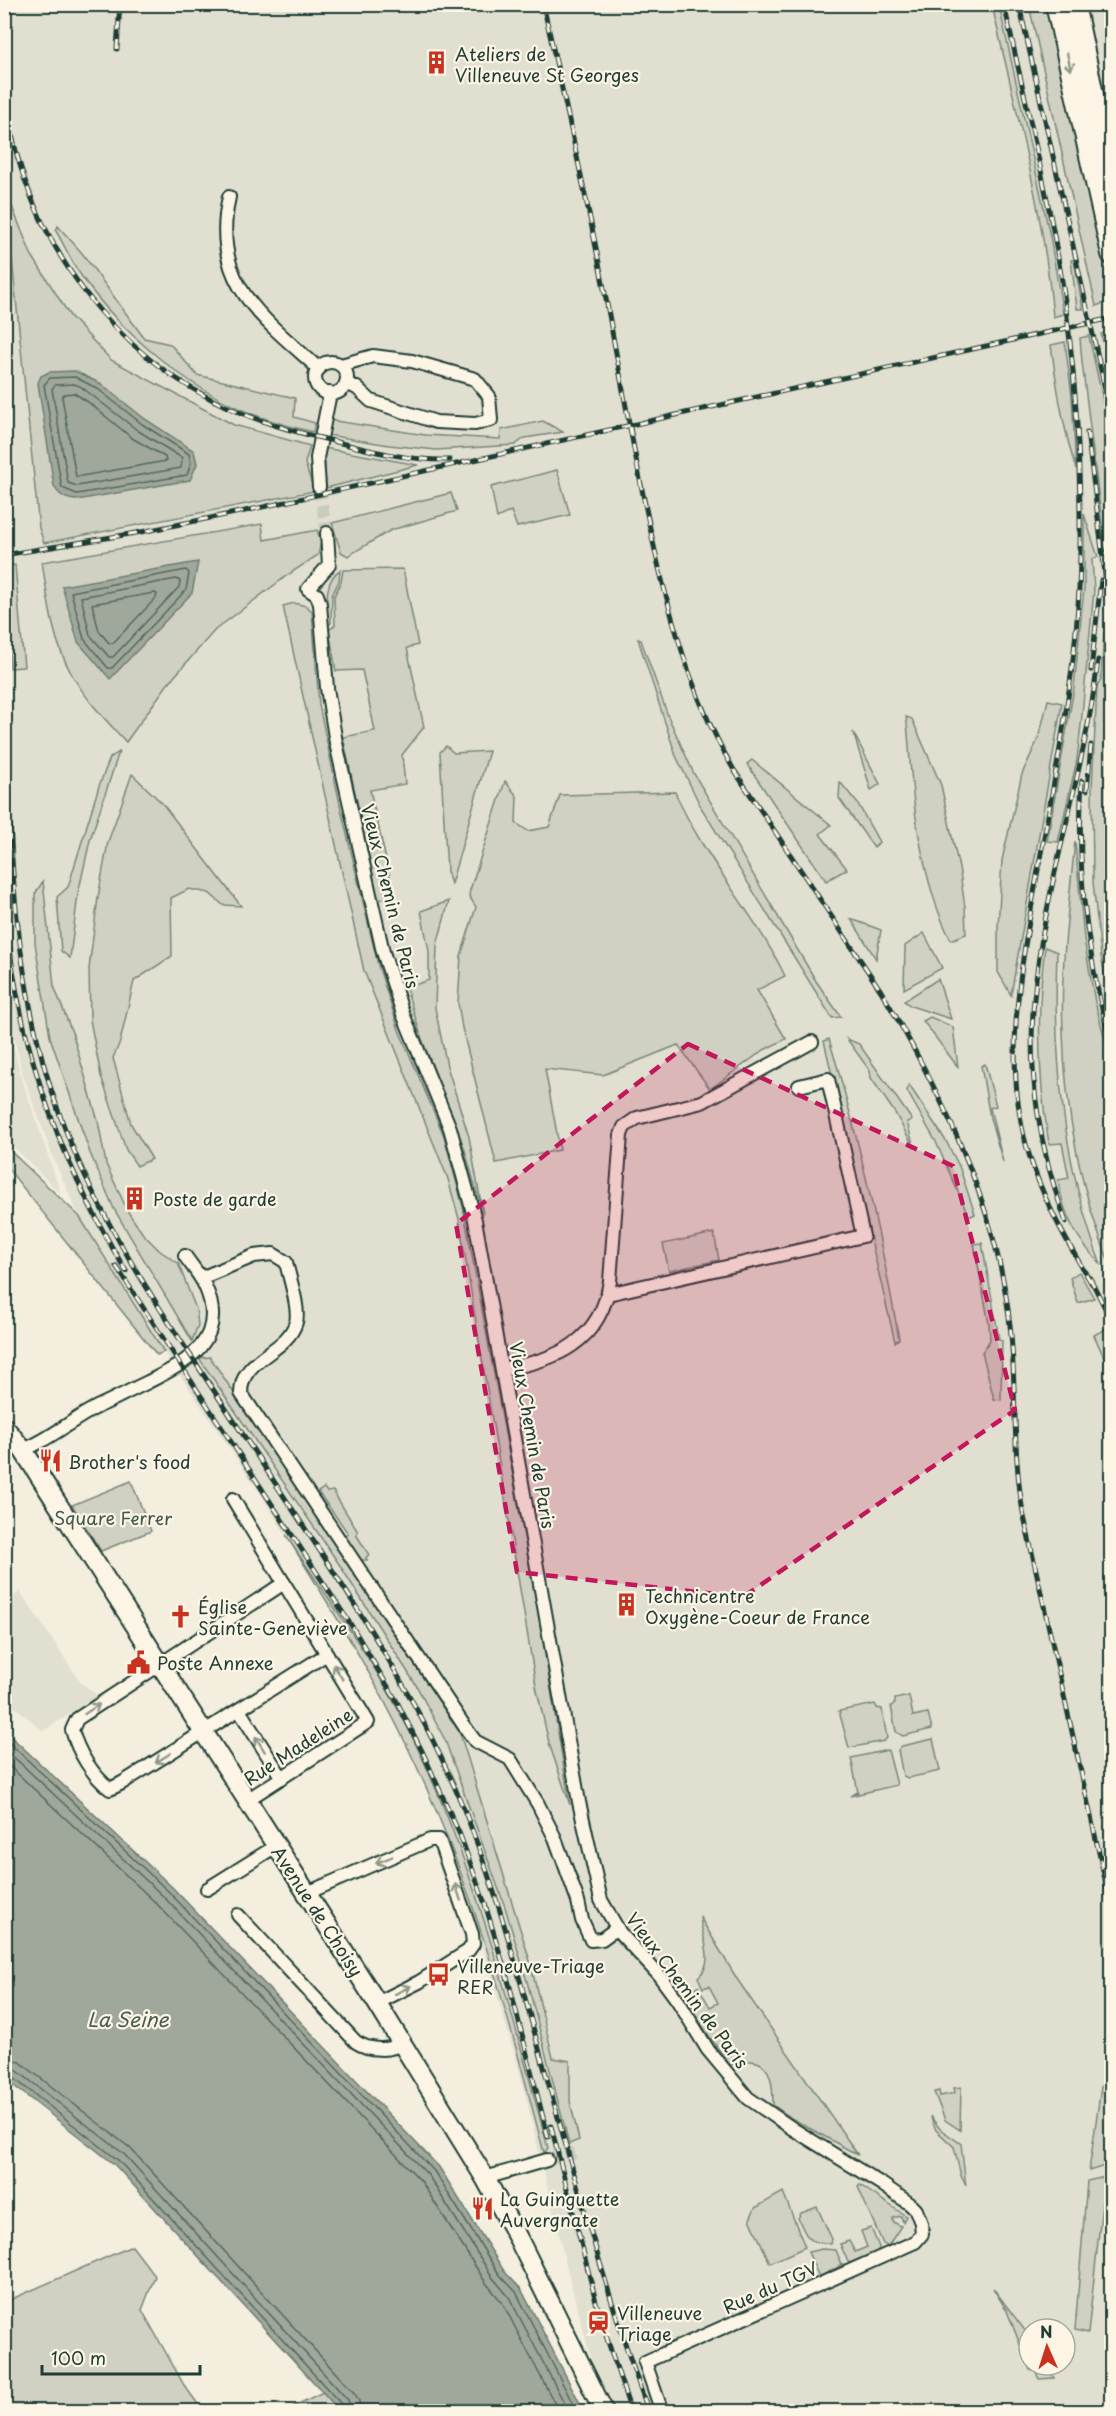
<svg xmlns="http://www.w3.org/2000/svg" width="1116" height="2416" viewBox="0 0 1116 2416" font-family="'Playpen Sans',sans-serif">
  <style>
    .built { fill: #e1dfd0; fill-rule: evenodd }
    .green { fill: #d0d1c2; stroke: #78877b; stroke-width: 1.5 }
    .water { fill: #a0a89b; stroke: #6c7d72; stroke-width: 1.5 }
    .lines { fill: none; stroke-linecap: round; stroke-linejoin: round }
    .shore { stroke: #53685d; stroke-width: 1.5 }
    .minor-tunnel { stroke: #c9cbbc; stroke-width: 12; stroke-dasharray: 12 6; stroke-linecap: butt }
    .minor-casing { stroke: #1f3d34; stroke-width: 16 }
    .secondary-casing { stroke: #1f3d34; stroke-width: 22 }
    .primary-casing { stroke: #1f3d34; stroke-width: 24 }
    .minor { stroke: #fcf5e5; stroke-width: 12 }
    .secondary { stroke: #fcf5e5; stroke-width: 18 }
    .primary { stroke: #fcf5e5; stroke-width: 20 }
    .rail-casing { stroke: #1f3d34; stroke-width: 5 }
    .rail { stroke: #fcf5e5; stroke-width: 3; stroke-dasharray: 9; stroke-linecap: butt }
    .oneway { stroke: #8e998c }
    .marked { fill: #c2185b; fill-opacity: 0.2; stroke: #c2185b; stroke-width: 4.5; stroke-dasharray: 12 8; stroke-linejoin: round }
    .labels { text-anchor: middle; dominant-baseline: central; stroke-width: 4.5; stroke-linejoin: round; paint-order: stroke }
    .poi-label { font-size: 18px; fill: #1f3d34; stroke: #fcf5e5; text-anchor: start }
    .street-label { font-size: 18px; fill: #1f3d34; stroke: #fcf5e5 }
    .park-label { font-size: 18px; fill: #425b50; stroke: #fcf5e5 }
    .water-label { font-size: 20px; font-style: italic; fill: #465d53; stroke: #fcf5e5 }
  </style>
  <rect width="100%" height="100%" fill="#f3eede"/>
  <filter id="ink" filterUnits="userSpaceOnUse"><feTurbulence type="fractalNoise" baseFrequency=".0167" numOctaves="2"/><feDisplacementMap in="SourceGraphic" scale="12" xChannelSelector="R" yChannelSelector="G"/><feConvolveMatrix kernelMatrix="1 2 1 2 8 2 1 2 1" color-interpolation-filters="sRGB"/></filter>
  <g filter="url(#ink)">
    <g class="built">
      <path d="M4,5H1039L1103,293L1112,291L1111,2411H614L595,2373L570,2281L520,2072L458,1865L410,1750L371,1674L257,1488L164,1352L79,1216L54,1160L22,1072L4,995ZM1029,2329H1065V2365H1029Z"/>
      <path d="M1083,5H1111V132Z"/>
      <path d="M4,1006L20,1073L61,1194L5,1138Z"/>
      <path d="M20,1591L81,1683L98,1696L43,1731L5,1698V1605Z"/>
    </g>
    <g class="green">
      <path d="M992,5H999L1050,236L1063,314L1053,317C1044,212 1015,107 992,5Z"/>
      <path d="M1029,5H1046L1109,283L1105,303L1096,306Z"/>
      <path d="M5,189L31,254L70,316L111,360L234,425L310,446L305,463L314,491L44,543L39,528Z"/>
      <path d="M58,226L82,253L144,338L170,344L197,375L295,398L294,417L315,423L313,432C287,426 262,419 238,408C177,380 112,324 76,268C69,256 63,243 56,231Z"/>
      <path d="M1071,260H1074L1083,309H1077Z"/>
      <path d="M1111,331H1112L1111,378L1101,334Z"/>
      <path d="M1089,336L1109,428H1111V519L1104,541L1082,362L1080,338Z"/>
      <path d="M1065,342L1072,396L1076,469C1063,428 1057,388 1051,345Z"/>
      <path d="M329,420L425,435L500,439L501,430L543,421L563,432L525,438L515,445L436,450L389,445L327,435Z"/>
      <path d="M324,448L418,465L326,488Z"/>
      <path d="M557,470L570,515L517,527L511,511L497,518L491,487Z"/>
      <path d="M451,493L457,511L391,530L348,556L341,552L332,523Z"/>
      <path d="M1084,514L1098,557L1092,559L1094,590L1081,725L1077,760L1058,842L1047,841L1074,688L1084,588Z"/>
      <path d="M262,524L264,540L317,530L321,542L318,555L289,574L215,630L167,685L126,742C107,721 85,699 71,673C52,639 48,600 42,562Z"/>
      <path d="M15,565L24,667L10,668L5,566Z"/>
      <path d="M403,569L418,645L407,648L424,727L402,755L405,784L370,790L395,899H378L343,737L375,731L362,670L336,671L329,630L335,625L334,596L341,582L343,570Z"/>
      <path d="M340,570L339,581L332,595L331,623L327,626C327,608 323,580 340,570Z"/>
      <path d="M294,603L306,606L312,611L319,705L341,809L378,965L399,1030L444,1136L463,1207L539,1617L570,1805L549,1743L536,1686L459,1219L448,1179L364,971L283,606Z"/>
      <path d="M1104,632L1112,659L1111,1008L1101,956L1093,882L1092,788L1097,687L1101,679Z"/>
      <path d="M638,639L641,640L668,716L694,774L816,981L841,1017L832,1018L702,809L676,756Z"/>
      <path d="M1048,700L1062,703L1011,995L998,972V927L1002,860L1022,774L1039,737Z"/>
      <path d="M906,717L912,719L941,785L960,873L965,907L966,934L951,940C927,895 915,825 911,773C909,754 909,736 906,717Z"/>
      <path d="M853,732L880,784L871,790Z"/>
      <path d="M446,746L454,753L489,751L451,884L447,871L440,752Z"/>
      <path d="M119,752L90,840L78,894L70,958L61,951L57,897L68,887L99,786L110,758Z"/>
      <path d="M752,760L831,825L820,834L847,869L826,881L747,764Z"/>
      <path d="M132,774L162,803L241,906L223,905L209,893L189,889L171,898L172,956L134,981L120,1042L113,1058L131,1124L152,1159L137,1166L126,1150L101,1076L90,1020L89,969L98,897L108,842Z"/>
      <path d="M505,781L517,796L516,823L528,831L549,827L560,795L675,792C703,858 754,911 785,976L757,990L786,1039L764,1050L710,1089L678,1045L603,1075L545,1069L560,1150L496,1163L462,1028L458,1003L461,956L476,907L469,896L470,890Z"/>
      <path d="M840,782L858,804L879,842L874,848L839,798Z"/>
      <path d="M1075,841L1084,939L1095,1002L1111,1061V1267C1081,1194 1065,1111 1063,1032C1060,968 1069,904 1075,841Z"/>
      <path d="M43,881L54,986L73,1035L98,1121L106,1164L128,1212L143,1234L160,1251L178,1263L196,1309L198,1325L192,1341L114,1209L90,1153L50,1037L35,943V894Z"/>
      <path d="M449,901L437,945L435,1008L447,1066L469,1137L483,1214L464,1147L422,1039L406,988L429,980V951L421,911Z"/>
      <path d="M851,919L881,930L876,959Z"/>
      <path d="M924,933L942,968L904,989L905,946Z"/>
      <path d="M1045,947L1057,952C1053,1059 1063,1164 1101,1265C1076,1238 1064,1217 1058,1180L1069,1178L1062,1143L1049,1144C1038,1078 1036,1014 1045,947Z"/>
      <path d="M938,979L951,1019L911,1006L904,1001Z"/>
      <path d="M930,1017L953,1027L958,1067L923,1021Z"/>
      <path d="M829,1039C859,1137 881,1238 899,1339L895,1342L824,1041Z"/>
      <path d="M847,1039L859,1044L912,1120L907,1122L914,1148L895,1113L871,1078L870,1071Z"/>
      <path d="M985,1064L996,1106L990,1108L1003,1162L990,1118L981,1066Z"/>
      <path d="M909,1085L946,1141L959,1166L975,1214L969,1217L936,1142L907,1091Z"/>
      <path d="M5,1146L79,1216L164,1352L157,1355L5,1165Z"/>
      <path d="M714,1233L719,1260L669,1271L663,1244Z"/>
      <path d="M982,1243L999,1339L1002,1341L1001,1400L994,1399L982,1352L990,1340L989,1324L974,1244Z"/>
      <path d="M1079,1272L1094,1298L1078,1303L1070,1278Z"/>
      <path d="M1109,1327L1111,1333V1373L1094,1335Z"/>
      <path d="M210,1357L460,1733L530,1961L553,2058L570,2061V2101L579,2140L569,2144L528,1985L505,1907L445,1740L416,1685L339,1564L199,1358Z"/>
      <path d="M131,1481L151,1531L101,1551L72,1505Z"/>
      <path d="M324,1488L327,1492L333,1491L358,1532L356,1534L369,1555L366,1557L367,1560H358L343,1537L348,1533L318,1492Z"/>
      <path d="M286,1535C332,1605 384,1674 419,1751C479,1879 511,2012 548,2148L544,2153C509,2016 470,1876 408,1748C373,1674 329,1605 286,1535Z"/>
      <path d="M909,1696L913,1716L928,1713L932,1729L903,1736L896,1732L891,1706L895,1703V1699Z"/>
      <path d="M875,1704L877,1708L882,1709L887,1738L884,1741L849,1748L839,1711Z"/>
      <path d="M933,1739L940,1771L908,1778L903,1776L898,1750L902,1746Z"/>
      <path d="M888,1750L897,1785L850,1796L858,1792L851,1758Z"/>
      <path d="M700,1917L737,1979L858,2155L793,2119L773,2105C773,2089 773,2061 750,2061C744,2061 737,2064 730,2065C716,2045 692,2016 687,1992L698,1986L710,2007L718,2003L709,1986L703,1988L698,1977C716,1962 702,1939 700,1917Z"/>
      <path d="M1107,2082L1108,2130L1105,2166L1089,2171L1101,2087Z"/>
      <path d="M961,2087L960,2130L945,2120L934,2092L939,2091L940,2096L955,2093L954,2088Z"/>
      <path d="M930,2116L940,2129L961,2144L966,2186L961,2176L954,2147L936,2130Z"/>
      <path d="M1105,2177L1088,2333L1075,2330L1087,2181Z"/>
      <path d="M860,2185L906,2216L903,2222L901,2216L893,2218V2222L901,2226L888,2246L883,2244L858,2187Z"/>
      <path d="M783,2192L805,2247L770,2263L750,2219L755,2208Z"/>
      <path d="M817,2207L832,2239L831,2243C806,2243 808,2239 798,2218L801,2213Z"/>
      <path d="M871,2228L879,2247L878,2251L850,2263L848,2262L840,2244L849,2241L855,2252L867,2247L861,2231Z"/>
      <path d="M132,2246L155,2276L142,2310L184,2385L203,2411H5V2302Z"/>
      <path d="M822,2249L836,2250L842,2265L819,2277L808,2252Z"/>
      <path d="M993,2288L1029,2336V2365H1048L1054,2378L1039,2379L1035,2371L1030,2370L1007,2311Z"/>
      <path d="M323,2392L340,2411H295L292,2407Z"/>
    </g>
    <g class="water">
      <path d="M75,371L101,384L145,419L194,451L197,464L190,480L77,500C67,500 58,495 54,486L38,383L41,376L49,372Z"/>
      <path d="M198,562L192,593L110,679L78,642L62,586Z"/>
      <path d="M4,1730L172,1887L439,2167L504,2271L521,2289L584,2411H340L114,2164L5,2079Z"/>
    </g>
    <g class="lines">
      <g class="shore">
        <path d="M75,377L98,389L142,424L189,454L191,463L187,475L77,494L62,488L44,385L50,378Z"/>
        <path d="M55,385L74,384L80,386L137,430L182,458L181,468L77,486L68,483L52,389Z"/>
        <path d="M74,393L88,402L132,438L165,457L166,461L76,477L62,397L64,394Z"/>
        <path d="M186,570L189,573L186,590L112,668H108L84,639L71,592Z"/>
        <path d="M176,579L180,581L179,587L113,657H109L90,635L81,597Z"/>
        <path d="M154,593L157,594L156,598L113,643H109L99,631L92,604Z"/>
        <path d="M4,1738L168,1891L434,2171L499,2274L516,2292L577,2412"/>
        <path d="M4,1748L163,1896L428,2175L493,2278L509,2297L569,2412"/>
        <path d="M4,1761L156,1903L421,2181L486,2283L502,2302L559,2412"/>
        <path d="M4,2058L20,2062L130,2148L355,2394L359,2401L361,2412"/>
        <path d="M4,2067L15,2069L124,2154L348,2400L352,2412"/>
        <path d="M4,2074L11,2076L118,2160L342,2405L344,2412"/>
      </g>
      <g class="minor-tunnel">
        <path d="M319,487L327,533"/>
        <path d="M547,2160L575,2153"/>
      </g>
      <defs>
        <g id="minor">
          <path d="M229,197C210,283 262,317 319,369"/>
          <circle cx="331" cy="378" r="16"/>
          <path d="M341,365L373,356L412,361L475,379L489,396L491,420L475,424L436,422L371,401L357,388L346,383"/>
          <path d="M319,487L317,458L330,393"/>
          <path d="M327,533L329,565L308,589L317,595L320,604L327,688L336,743L383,952L403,1014L450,1128L475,1220L579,1802L601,1900L620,1933L658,1974L678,2001L708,2050L748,2098L793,2129L883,2185L910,2204L916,2210L921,2223L922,2234L915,2242L645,2362L662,2412"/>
          <path d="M201,1278L254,1256L273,1254L286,1262C289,1277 300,1308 296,1322C287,1353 241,1357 241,1393L467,1730L475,1741L510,1759L538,1804L555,1838L578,1901L582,1920L591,1940L602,1939L617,1928"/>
          <path d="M608,1294L863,1236L828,1079L799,1086"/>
          <path d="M502,1369C557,1361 601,1341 610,1281L621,1135L624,1127L637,1118L702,1102L812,1042"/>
          <path d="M23,1450C51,1439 72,1419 99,1406C115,1399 131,1390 148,1382C188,1362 229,1339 205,1286C200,1275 192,1266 185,1256"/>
          <path d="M233,1499L368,1722L247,1800"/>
          <path d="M284,1583L77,1719L72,1730C78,1752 92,1775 110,1789L122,1783L327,1654"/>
          <path d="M239,1710L282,1778"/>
          <path d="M207,1889L276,1846"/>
          <path d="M307,1893L430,1840H439L472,1934L473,1944L468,1951L419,1982L377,2003"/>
          <path d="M238,1915L356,2042C368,2050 390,2052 402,2043"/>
          <path d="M485,2178L547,2160"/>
        </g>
        <path id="secondary" d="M4,1427L23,1450L377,2003L485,2178L519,2240L604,2412"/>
        <g id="primary">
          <path d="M1056,4L1112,254"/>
          <path d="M1074,4L1112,185"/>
        </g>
      </defs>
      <use href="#minor" class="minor-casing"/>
      <use href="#secondary" class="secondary-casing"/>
      <use href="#primary" class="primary-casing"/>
      <use href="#minor" class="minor"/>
      <use href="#secondary" class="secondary"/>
      <use href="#primary" class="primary"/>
      <defs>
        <g id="rail">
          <path d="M543,4C568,115 593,225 613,337C628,415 641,494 660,572C678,643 696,706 734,770L881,991C942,1094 997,1206 1010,1325C1017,1387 1012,1450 1023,1512L1112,1911"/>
          <path d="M1004,4C1024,96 1047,188 1062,281C1076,372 1081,464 1080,556C1079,667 1054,778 1035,887C1020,973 1003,1061 1027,1148C1041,1196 1066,1241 1092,1284"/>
          <path d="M1019,4L1112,420"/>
          <path d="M4,33L7,4"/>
          <path d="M117,49L120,4"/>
          <path d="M4,83C15,215 95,340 213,400C252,420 291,431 333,441C371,451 410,461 450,460"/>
          <path d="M1087,432L1112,628"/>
          <path d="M4,555L136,533L245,511L1112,318"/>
          <path d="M1105,560L1112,536"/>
          <path d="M4,669C10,817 8,969 58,1110C90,1200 140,1280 193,1359C237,1425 280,1491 324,1557C370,1628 416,1700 451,1779C490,1866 514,1957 539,2049C560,2125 581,2201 604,2276C618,2322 632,2367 649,2412"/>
          <path d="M1091,670L1101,580"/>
          <path d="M1082,781C1076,870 1088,962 1112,1048"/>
          <path d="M1087,790L1091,745"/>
          <path d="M4,891C13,1030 54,1152 126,1271"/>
          <path d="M1066,1222C1040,1152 1027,1074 1034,999C1044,884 1085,774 1098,660"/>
          <path d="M116,1266L353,1628L396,1700L423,1753L460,1835L485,1904L510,1987L548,2137"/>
          <path d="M1090,1278L1112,1322"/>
          <path d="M551,2126L600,2317L631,2412"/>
        </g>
      </defs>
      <use href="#rail" class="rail-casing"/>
      <use href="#rail" class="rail"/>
    </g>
    <defs><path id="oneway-shaft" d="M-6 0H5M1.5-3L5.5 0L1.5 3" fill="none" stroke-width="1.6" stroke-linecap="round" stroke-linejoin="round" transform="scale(1.5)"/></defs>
    <g class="oneway">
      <use href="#oneway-shaft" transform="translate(1069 62) rotate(78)"/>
      <use href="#oneway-shaft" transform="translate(338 1672) rotate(-121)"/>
      <use href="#oneway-shaft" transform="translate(92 1709) rotate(-33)"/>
      <use href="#oneway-shaft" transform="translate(260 1744) rotate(-122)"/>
      <use href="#oneway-shaft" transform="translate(163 1758) rotate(148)"/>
      <use href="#oneway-shaft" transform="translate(384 1860) rotate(157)"/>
      <use href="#oneway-shaft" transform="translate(458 1892) rotate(-108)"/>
      <use href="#oneway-shaft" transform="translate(403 1990) rotate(-27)"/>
    </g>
  </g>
  <path class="marked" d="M688,1044L953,1166L1015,1410L743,1597L517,1572L456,1224Z"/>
  <defs>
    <symbol id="building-bare" viewBox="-9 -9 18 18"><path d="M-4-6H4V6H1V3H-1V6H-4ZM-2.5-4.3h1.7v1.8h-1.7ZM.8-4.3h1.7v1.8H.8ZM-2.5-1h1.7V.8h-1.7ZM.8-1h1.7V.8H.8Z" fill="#c8321e" stroke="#fcf5e5" stroke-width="2.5" paint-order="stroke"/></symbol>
    <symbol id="restaurant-bare" viewBox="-9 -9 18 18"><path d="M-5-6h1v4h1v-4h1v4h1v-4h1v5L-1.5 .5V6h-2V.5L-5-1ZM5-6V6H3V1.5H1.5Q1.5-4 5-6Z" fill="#c8321e" stroke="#fcf5e5" stroke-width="2.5" paint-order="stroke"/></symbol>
    <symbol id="church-bare" viewBox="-9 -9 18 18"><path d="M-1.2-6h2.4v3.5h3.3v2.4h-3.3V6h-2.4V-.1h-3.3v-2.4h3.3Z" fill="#c8321e" stroke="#fcf5e5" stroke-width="2.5" paint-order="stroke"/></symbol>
    <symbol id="civic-bare" viewBox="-9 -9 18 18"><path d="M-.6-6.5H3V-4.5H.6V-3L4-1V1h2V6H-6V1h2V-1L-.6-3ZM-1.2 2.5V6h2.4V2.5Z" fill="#c8321e" stroke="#fcf5e5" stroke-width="2.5" paint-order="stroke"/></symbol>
    <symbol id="bus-bare" viewBox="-9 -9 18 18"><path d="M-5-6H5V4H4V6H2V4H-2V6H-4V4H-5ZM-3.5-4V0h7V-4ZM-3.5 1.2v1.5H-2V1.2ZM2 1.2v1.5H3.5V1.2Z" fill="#c8321e" stroke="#fcf5e5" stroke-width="2.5" paint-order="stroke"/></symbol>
    <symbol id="station-bare" viewBox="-9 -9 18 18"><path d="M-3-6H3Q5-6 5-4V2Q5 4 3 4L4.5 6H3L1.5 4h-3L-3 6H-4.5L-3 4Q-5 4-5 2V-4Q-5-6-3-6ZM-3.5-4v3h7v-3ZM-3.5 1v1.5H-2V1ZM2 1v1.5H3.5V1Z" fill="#c8321e" stroke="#fcf5e5" stroke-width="2.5" paint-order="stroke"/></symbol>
  </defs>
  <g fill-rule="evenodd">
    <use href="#building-bare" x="420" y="46" width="33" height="33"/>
    <use href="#building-bare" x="118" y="1182" width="33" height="33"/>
    <use href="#restaurant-bare" x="34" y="1444" width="33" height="33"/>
    <use href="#building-bare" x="610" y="1588" width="33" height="33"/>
    <use href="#church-bare" x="164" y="1600" width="33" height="33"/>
    <use href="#civic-bare" x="122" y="1646" width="33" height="33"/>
    <use href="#bus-bare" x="422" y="1958" width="33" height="33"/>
    <use href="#restaurant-bare" x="466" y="2192" width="33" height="33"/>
    <use href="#station-bare" x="582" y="2306" width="33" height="33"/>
  </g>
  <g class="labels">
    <g class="poi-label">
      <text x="455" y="53">Ateliers de<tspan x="455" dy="21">Villeneuve St Georges</tspan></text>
      <text x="153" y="1198">Poste de garde</text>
      <text x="68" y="1461">Brother's food</text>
      <text x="645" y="1595">Technicentre<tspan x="645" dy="21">Oxygène-Coeur de France</tspan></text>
      <text x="198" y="1606">Église<tspan x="198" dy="21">Sainte-Geneviève</tspan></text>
      <text x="157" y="1662">Poste Annexe</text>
      <text x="457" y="1965">Villeneuve-Triage<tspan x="457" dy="21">RER</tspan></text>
      <text x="500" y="2198">La Guinguette<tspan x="500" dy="21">Auvergnate</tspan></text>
      <text x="617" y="2312">Villeneuve<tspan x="617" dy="21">Triage</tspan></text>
    </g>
    <g class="street-label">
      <text transform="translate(391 896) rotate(76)">Vieux Chemin de Paris</text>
      <text transform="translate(533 1435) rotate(80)">Vieux Chemin de Paris</text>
      <text transform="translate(298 1746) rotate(-33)">Rue Madeleine</text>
      <text transform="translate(318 1911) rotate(57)">Avenue de Choisy</text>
      <text transform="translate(688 1990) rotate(53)">Vieux Chemin de Paris</text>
      <text transform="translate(770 2287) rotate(-24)">Rue du TGV</text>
    </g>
    <g class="park-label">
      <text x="113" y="1517">Square Ferrer</text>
    </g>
    <g class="water-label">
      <text x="128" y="2019">La Seine</text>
    </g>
  </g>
  <rect width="1116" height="2416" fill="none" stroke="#fcf5e5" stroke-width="24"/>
  <rect x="12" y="12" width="1092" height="2392" fill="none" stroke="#1f3d34" stroke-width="2" filter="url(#ink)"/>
  <g transform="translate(1047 2347) rotate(357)"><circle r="28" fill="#fcf5e5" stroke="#a4ab9e" stroke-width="1.5"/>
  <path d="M0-4.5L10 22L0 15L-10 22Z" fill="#c8321e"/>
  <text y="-9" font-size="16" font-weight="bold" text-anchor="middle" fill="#1f3d34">N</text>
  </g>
  <path d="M42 2365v9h158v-9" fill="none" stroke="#1f3d34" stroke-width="3"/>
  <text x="51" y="2365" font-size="18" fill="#1f3d34" stroke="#fcf5e5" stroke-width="4.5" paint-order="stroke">100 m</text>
</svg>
